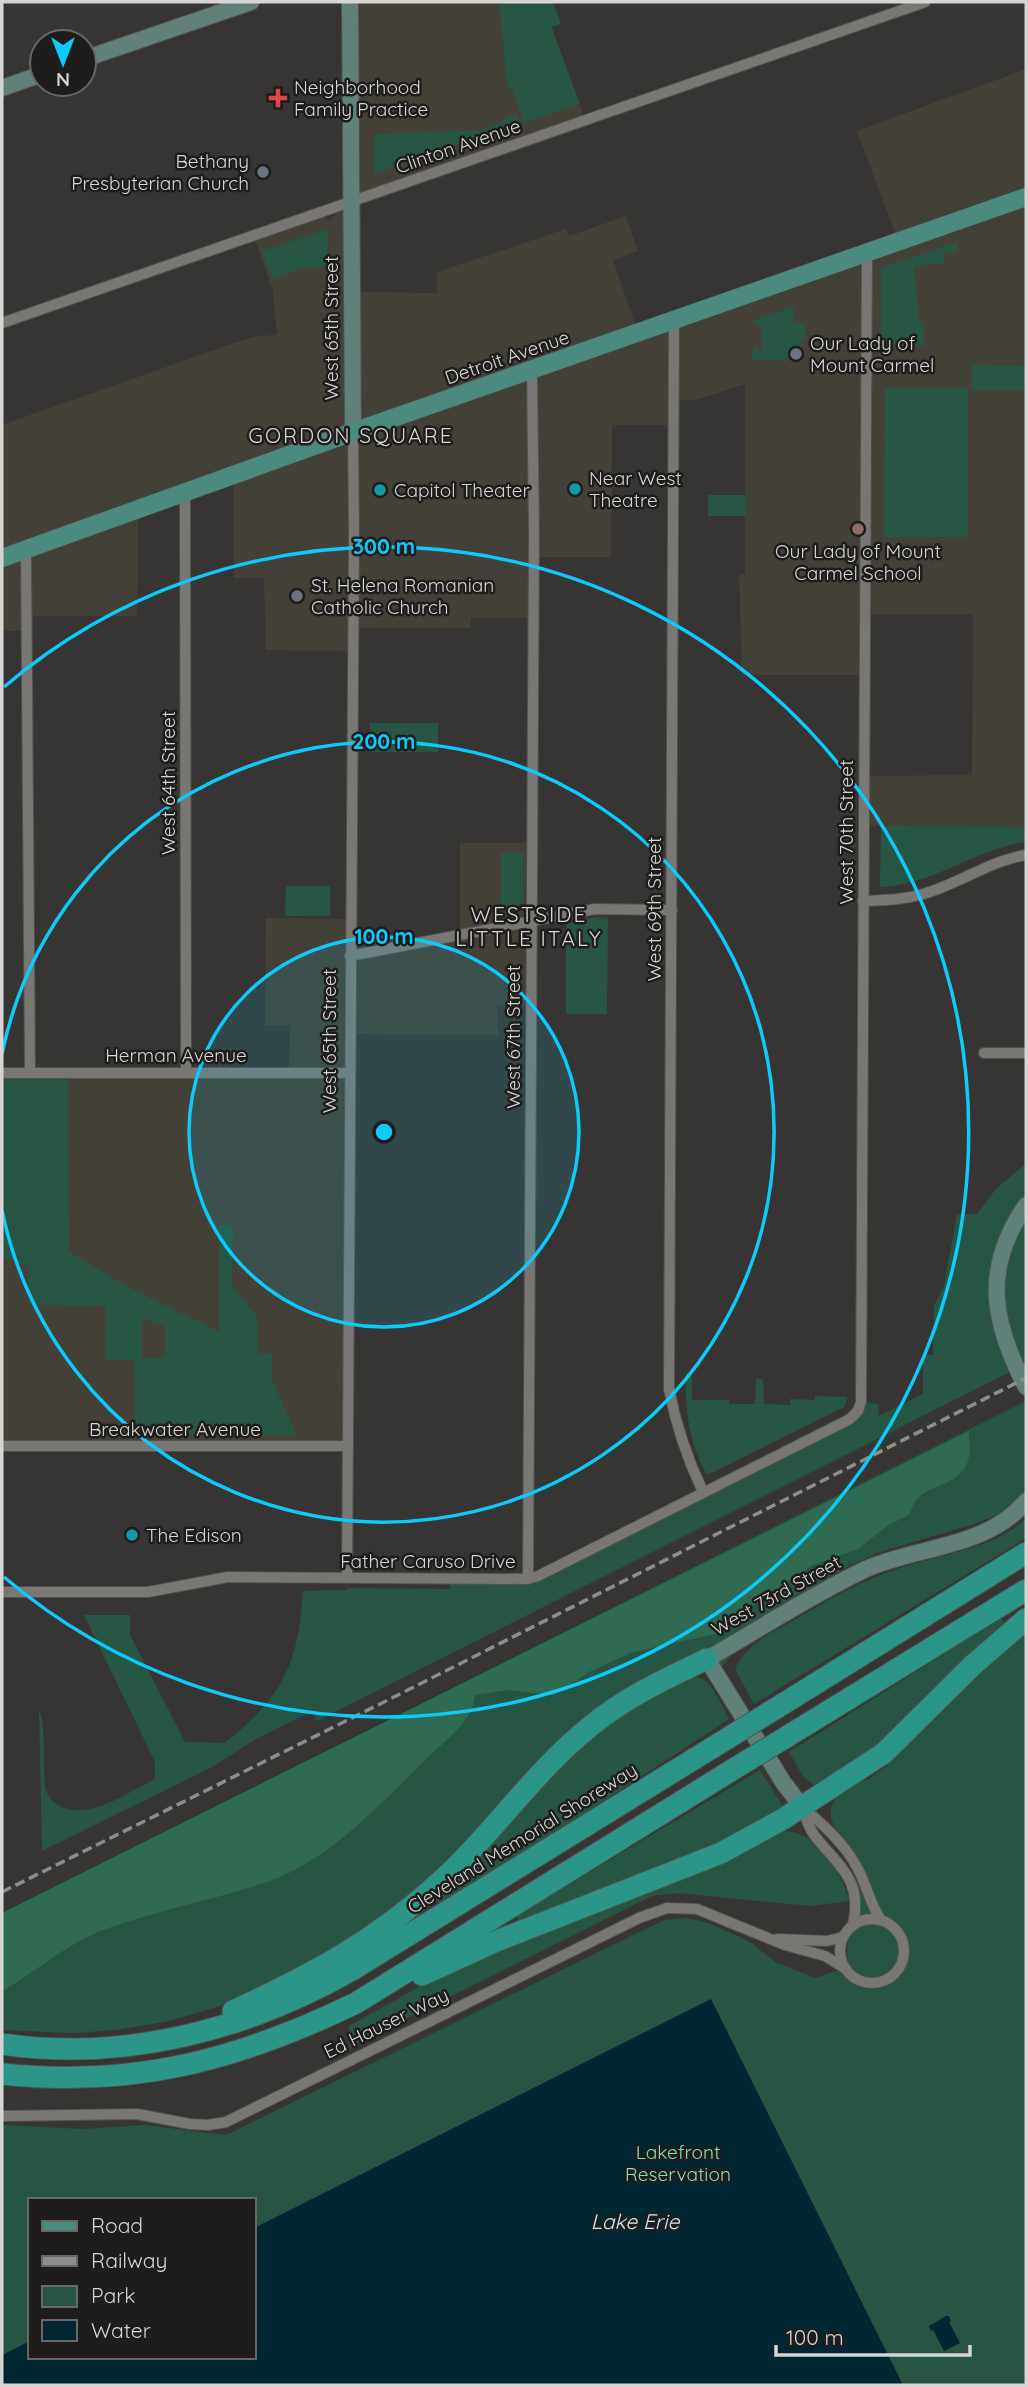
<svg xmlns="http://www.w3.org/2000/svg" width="1028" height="2387" viewBox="0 0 1028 2387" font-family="Quicksand,sans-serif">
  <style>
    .built { fill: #434037 }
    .green { fill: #265643; fill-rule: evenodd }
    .forest { fill: #2e6b52 }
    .water { fill: #012732 }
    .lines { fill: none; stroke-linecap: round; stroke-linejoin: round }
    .street-casing { stroke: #52514f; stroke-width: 12 }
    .secondary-casing { stroke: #52514f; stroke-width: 18 }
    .primary-casing { stroke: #52514f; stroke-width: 19 }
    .highway-casing { stroke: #52514f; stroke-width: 23 }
    .street { stroke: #787774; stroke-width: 10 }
    .secondary { stroke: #61807a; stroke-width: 16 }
    .primary { stroke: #4a8a7f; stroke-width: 18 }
    .highway { stroke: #2b9687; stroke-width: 21 }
    .rail { stroke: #8e8d8c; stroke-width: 3.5; stroke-dasharray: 10 5; stroke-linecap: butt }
    .highway-bridge-casing { stroke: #52514f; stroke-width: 23; stroke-linecap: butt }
    .highway-bridge { stroke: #2b9687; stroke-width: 21 }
    .ring { fill: none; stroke: #0ecafa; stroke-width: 3.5 }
    .health-dot { fill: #e0444e; stroke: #1e1d1c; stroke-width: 2.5 }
    .worship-dot { fill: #6b7280; stroke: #1e1d1c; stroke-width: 2.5 }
    .culture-dot { fill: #0f9aa8; stroke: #1e1d1c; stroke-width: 2.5 }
    .education-dot { fill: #8d6e63; stroke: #1e1d1c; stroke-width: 2.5 }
    .labels { text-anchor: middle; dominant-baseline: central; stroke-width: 5; stroke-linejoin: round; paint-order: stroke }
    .poi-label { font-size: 19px; fill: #d6d5d4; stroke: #1e1d1c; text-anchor: start }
    .street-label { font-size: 19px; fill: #d6d5d4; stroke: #1e1d1c }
    .park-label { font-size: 19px; fill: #82deb6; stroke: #1e1d1c }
    .neighbourhood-label { font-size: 21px; letter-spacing: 2px; fill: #d6d5d4; stroke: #1e1d1c }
    .water-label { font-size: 21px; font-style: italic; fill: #c5e9f6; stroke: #1e1d1c }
    .centre { fill: #0ecafa; stroke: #1e1d1c; stroke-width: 3.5 }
    .ring-label { font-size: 21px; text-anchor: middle; font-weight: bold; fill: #0ecafa; stroke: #1e1d1c; stroke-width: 5; stroke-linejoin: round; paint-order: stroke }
  </style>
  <rect width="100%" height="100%" fill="#363533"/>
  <g class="built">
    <path d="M350,2H543L585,120L351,201L352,292L437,293V272L566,229L569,236L626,216L638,251L613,260L638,333L898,241L857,131L1026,69V827L863,826L864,776L972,775L973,614H865V675H742L739,575L745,574V384L696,400H675L674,425H612L611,557H534L533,618H471L470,628H354L353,651L266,650L264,578H234L233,476L138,510L137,616H27V631H2V425L237,342L257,336L277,335L273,291L254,235L321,212L328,221L351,201Z"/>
    <path d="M460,843H531L530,1005L497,1006L498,1035L351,1034L348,1446H2V1232L68,1073H289L290,1025H265L266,918L350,919V956L460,936Z"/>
  </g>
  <g class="green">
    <path d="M499,2H553L561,24L551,27L580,104L524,123L512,88L508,89Z"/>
    <path d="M516,113L519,123L374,174V134L482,130C495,127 504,118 516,113Z"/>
    <path d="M328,229L327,267L302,268L273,279L262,251Z"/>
    <path d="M957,242L958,251L944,252L945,263L914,266L919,322H923L924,346H881V268Z"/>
    <path d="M794,307L793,322L805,323V340H801L800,360L783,359L782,361L752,359L754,347L762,351V328L754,323V320Z"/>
    <path d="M972,365L1026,366V390H972Z"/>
    <path d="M885,388H968V537H884Z"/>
    <path d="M708,495H746L745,516H708Z"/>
    <rect x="370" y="723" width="68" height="29"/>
    <path d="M881,826L1026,827V842C975,849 932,886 880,887Z"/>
    <path d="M501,853H523V904L501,908Z"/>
    <path d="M286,886H330V916H285Z"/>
    <path d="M595,917L608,918L607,1014H566V924Z"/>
    <path d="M2,1073H68L69,1252L134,1290L219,1332V1225H233L232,1286L258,1318V1354H272V1379L294,1429V1435H135V1360H106V1306L29,1305L28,1266L2,1258ZM142,1317L165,1327V1358H142Z"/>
    <path d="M1026,1163V1364L317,1721L312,1711L256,1739L212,1767L42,1851L39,1709C47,1734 42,1759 45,1785C46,1794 51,1801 59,1806C90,1821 128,1792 155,1779V1762L84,1615H130V1635L185,1742L225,1743C282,1697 299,1664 303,1591L347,1590V1588L450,1589V1579L519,1580L850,1419L861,1402L878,1404L879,1416L923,1394V1355H933L934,1306L944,1286L957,1214H977L996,1189Z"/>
    <path d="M686,1374H692V1400H729V1404H755L756,1379H763L764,1404L790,1405V1399L815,1400V1396L848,1397L844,1407L707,1475C689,1443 685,1411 686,1374Z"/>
    <path d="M1026,1401V1503L974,1524L877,1553L847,1567L764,1615L742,1639L722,1667L699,1658L635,1687L458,1855L378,1923L263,1990L214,2008L164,2022L116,2030L74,2033L2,2030V1913Z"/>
    <path d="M1026,1519V1538L754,1704L735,1669C746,1645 769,1634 791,1622C825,1602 859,1581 897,1569C940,1554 991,1550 1026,1519Z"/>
    <path d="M1001,1618L1007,1626L890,1739L817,1788L803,1776L789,1752Z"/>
    <path d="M1026,1627V2385H2V2125L83,2129L145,2125L226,2135L664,1920L687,1918L709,1923L750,1942L775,1962L815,1978L848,1967C845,1931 853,1901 862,1866L839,1835L831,1819V1808L839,1792L851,1784L867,1780L886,1767L943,1705ZM30,2200H254V2357H30Z"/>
    <path d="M698,1677C713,1681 722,1707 729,1719L569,1824L439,1904L434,1895L567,1757L616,1715L688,1678Z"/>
    <path d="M760,1770L785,1809L748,1832L521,1924L516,1916Z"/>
    <path d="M786,1831C819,1834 842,1872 849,1901L811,1906L677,1893L652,1896L349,2047V2026L442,1974L775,1832Z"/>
  </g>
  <path class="forest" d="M969,1431C969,1443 972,1459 964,1469C948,1491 917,1483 910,1514L887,1526L858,1549L813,1565L799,1574L764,1599L747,1608L715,1634L633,1652L591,1671L554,1695L508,1690L475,1695C473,1721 445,1741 428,1757C384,1800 333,1857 275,1879C220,1899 161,1909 106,1929C67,1943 38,1971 2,1991V1913Z"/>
  <g class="water">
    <path d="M711,1999L903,2385H2V2355L30,2341V2357H254V2228Z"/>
    <path d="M946,2316H949L951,2321L949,2322L960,2343L944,2351L933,2330L931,2331L929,2326Z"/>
  </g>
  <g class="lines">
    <defs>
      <g id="street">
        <path d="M674,320L669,1389C676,1426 687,1458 703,1492"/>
        <path d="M2,323L925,2"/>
        <path d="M185,493L186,1073"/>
        <path d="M26,550L30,1073"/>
        <path d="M863,901C884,900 903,900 923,894C959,884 989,861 1026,855"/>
        <path d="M350,956L595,909L672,910"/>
        <path d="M984,1053H1026"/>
        <path d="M2,1073H350"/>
        <path d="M2,1446H348"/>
        <path d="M347,1577L354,535L353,432"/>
        <path d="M528,1579L534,534L532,370"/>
        <path d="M2,1592H148L228,1577L528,1579L538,1576L850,1419L858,1411L861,1402L867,252"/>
        <path d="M802,1807C824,1825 845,1844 858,1869C867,1886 870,1904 881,1920"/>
        <path d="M803,1810C806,1818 809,1828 814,1835C839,1867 863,1879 853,1925"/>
        <circle cx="872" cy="1951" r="32"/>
        <path d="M777,1939L827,1941L843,1937"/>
        <path d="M2,2116L137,2114L190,2124L208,2125L226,2122L639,1918L667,1908L697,1909L785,1945L825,1956L846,1969"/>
      </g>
      <g id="secondary">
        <path d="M350,2L353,432"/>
        <path d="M84,59L251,2"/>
        <path d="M2,88L42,74"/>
        <path d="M1026,1205C982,1269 992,1322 1026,1387"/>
        <path d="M802,1807L783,1782L707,1659C760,1629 811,1595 866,1569C918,1546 988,1548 1026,1501"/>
      </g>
      <path id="primary" d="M2,558L353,432L1026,197"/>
      <g id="highway">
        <path d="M770,1712L1026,1553"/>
        <path d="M783,1739L1026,1590"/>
        <path d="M422,1975L499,1940L721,1853L783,1819L884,1753L973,1665L1026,1619"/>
        <path d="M233,2011C313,1974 379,1939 444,1878C496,1830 536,1769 592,1725C626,1697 667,1678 707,1659"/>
        <path d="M2,2044C123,2062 247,2030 352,1970L728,1738"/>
        <path d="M2,2074C134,2088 238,2060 356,2003L745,1762"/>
      </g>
    </defs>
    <use href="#street" class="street-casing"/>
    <use href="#secondary" class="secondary-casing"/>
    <use href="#primary" class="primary-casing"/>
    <use href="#highway" class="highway-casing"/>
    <use href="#street" class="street"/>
    <use href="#secondary" class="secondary"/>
    <use href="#primary" class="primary"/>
    <use href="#highway" class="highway"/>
    <path class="rail" d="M2,1892L388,1700L1026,1378"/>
    <defs>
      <g id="highway-bridge">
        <path d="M728,1738L770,1712"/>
        <path d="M745,1762L783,1739"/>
      </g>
    </defs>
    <use href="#highway-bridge" class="highway-bridge-casing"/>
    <use href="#highway-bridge" class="highway-bridge"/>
  </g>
  <circle cx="384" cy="1132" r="195" fill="#0ecafa" fill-opacity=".12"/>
  <g class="ring">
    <circle cx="384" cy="1132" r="195"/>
    <path d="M2 1054A390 390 0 1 1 2 1210"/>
    <path d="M4 687A585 585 0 1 1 4 1577"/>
  </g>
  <path class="health-dot" d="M274.5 87.5h7v7h7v7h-7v7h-7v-7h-7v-7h7z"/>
  <g class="worship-dot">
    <circle cx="263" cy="172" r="7"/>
    <circle cx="796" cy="354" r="7"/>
    <circle cx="297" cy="596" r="7"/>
  </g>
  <g class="culture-dot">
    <circle cx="575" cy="489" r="7"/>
    <circle cx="380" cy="490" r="7"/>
    <circle cx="132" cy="1535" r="7"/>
  </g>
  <circle class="education-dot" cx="858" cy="529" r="7"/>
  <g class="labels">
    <g class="poi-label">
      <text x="294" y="87">Neighborhood<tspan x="294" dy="22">Family Practice</tspan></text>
      <text x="249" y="161" text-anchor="end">Bethany<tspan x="249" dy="22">Presbyterian Church</tspan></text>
      <text x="810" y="343">Our Lady of<tspan x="810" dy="22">Mount Carmel</tspan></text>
      <text x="589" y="478">Near West<tspan x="589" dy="22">Theatre</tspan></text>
      <text x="394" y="490">Capitol Theater</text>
      <text x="858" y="551" text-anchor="middle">Our Lady of Mount<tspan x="858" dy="22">Carmel School</tspan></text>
      <text x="311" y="585">St. Helena Romanian<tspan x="311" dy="22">Catholic Church</tspan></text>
      <text x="146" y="1535">The Edison</text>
    </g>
    <g class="street-label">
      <text transform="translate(458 146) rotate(-19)">Clinton Avenue</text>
      <text transform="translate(331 328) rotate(-90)">West 65th Street</text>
      <text transform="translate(507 357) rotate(-19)">Detroit Avenue</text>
      <text transform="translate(168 783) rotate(-90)">West 64th Street</text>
      <text transform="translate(846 832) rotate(-90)">West 70th Street</text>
      <text transform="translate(654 909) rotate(-90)">West 69th Street</text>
      <text transform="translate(513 1037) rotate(-90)">West 67th Street</text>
      <text transform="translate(329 1041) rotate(-90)">West 65th Street</text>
      <text x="176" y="1055">Herman Avenue</text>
      <text x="175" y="1429">Breakwater Avenue</text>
      <text x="428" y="1561">Father Caruso Drive</text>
      <text transform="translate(776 1595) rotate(-29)">West 73rd Street</text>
      <text transform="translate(522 1838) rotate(-32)">Cleveland Memorial Shoreway</text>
      <text transform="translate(386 2023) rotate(-26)">Ed Hauser Way</text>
    </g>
    <g class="park-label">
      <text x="678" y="2152">Lakefront<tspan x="678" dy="22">Reservation</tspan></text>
    </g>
    <g class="neighbourhood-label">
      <text x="351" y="435">GORDON SQUARE</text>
      <text x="529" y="914">WESTSIDE<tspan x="529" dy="24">LITTLE ITALY</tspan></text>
    </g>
    <g class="water-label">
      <text x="635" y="2221">Lake Erie</text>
    </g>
  </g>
  <circle cx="384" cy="1132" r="10" class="centre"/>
  <g class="ring-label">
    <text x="384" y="554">300 m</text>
    <text x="384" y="749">200 m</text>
    <text x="384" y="944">100 m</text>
  </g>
  <rect width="1028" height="2387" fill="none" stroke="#d6d5d4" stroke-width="7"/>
  <rect x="28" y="2198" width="228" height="161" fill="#1e1d1c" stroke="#686766" stroke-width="2"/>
  <rect x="42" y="2221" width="35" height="10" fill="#4a8a7f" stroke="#686766" stroke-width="2"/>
  <text x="91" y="2233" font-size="21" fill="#d6d5d4">Road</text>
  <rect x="42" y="2256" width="35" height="10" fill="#8e8d8c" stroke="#686766" stroke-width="2"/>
  <text x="91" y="2268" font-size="21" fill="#d6d5d4">Railway</text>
  <rect x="42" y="2286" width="35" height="21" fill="#265643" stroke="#686766" stroke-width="2"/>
  <text x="91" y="2303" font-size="21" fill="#d6d5d4">Park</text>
  <rect x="42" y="2320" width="35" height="21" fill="#012732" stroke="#686766" stroke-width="2"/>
  <text x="91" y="2338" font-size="21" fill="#d6d5d4">Water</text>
  <g transform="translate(63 63) rotate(180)"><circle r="33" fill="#1e1d1c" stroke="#686766" stroke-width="2"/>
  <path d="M0-5L12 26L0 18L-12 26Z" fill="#0ecafa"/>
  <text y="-10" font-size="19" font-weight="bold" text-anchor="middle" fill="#d6d5d4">N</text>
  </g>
  <path d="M776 2345v10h194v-10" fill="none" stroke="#d6d5d4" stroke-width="3.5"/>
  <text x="786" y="2345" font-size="21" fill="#d6d5d4" stroke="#1e1d1c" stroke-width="5" paint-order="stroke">100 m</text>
</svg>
